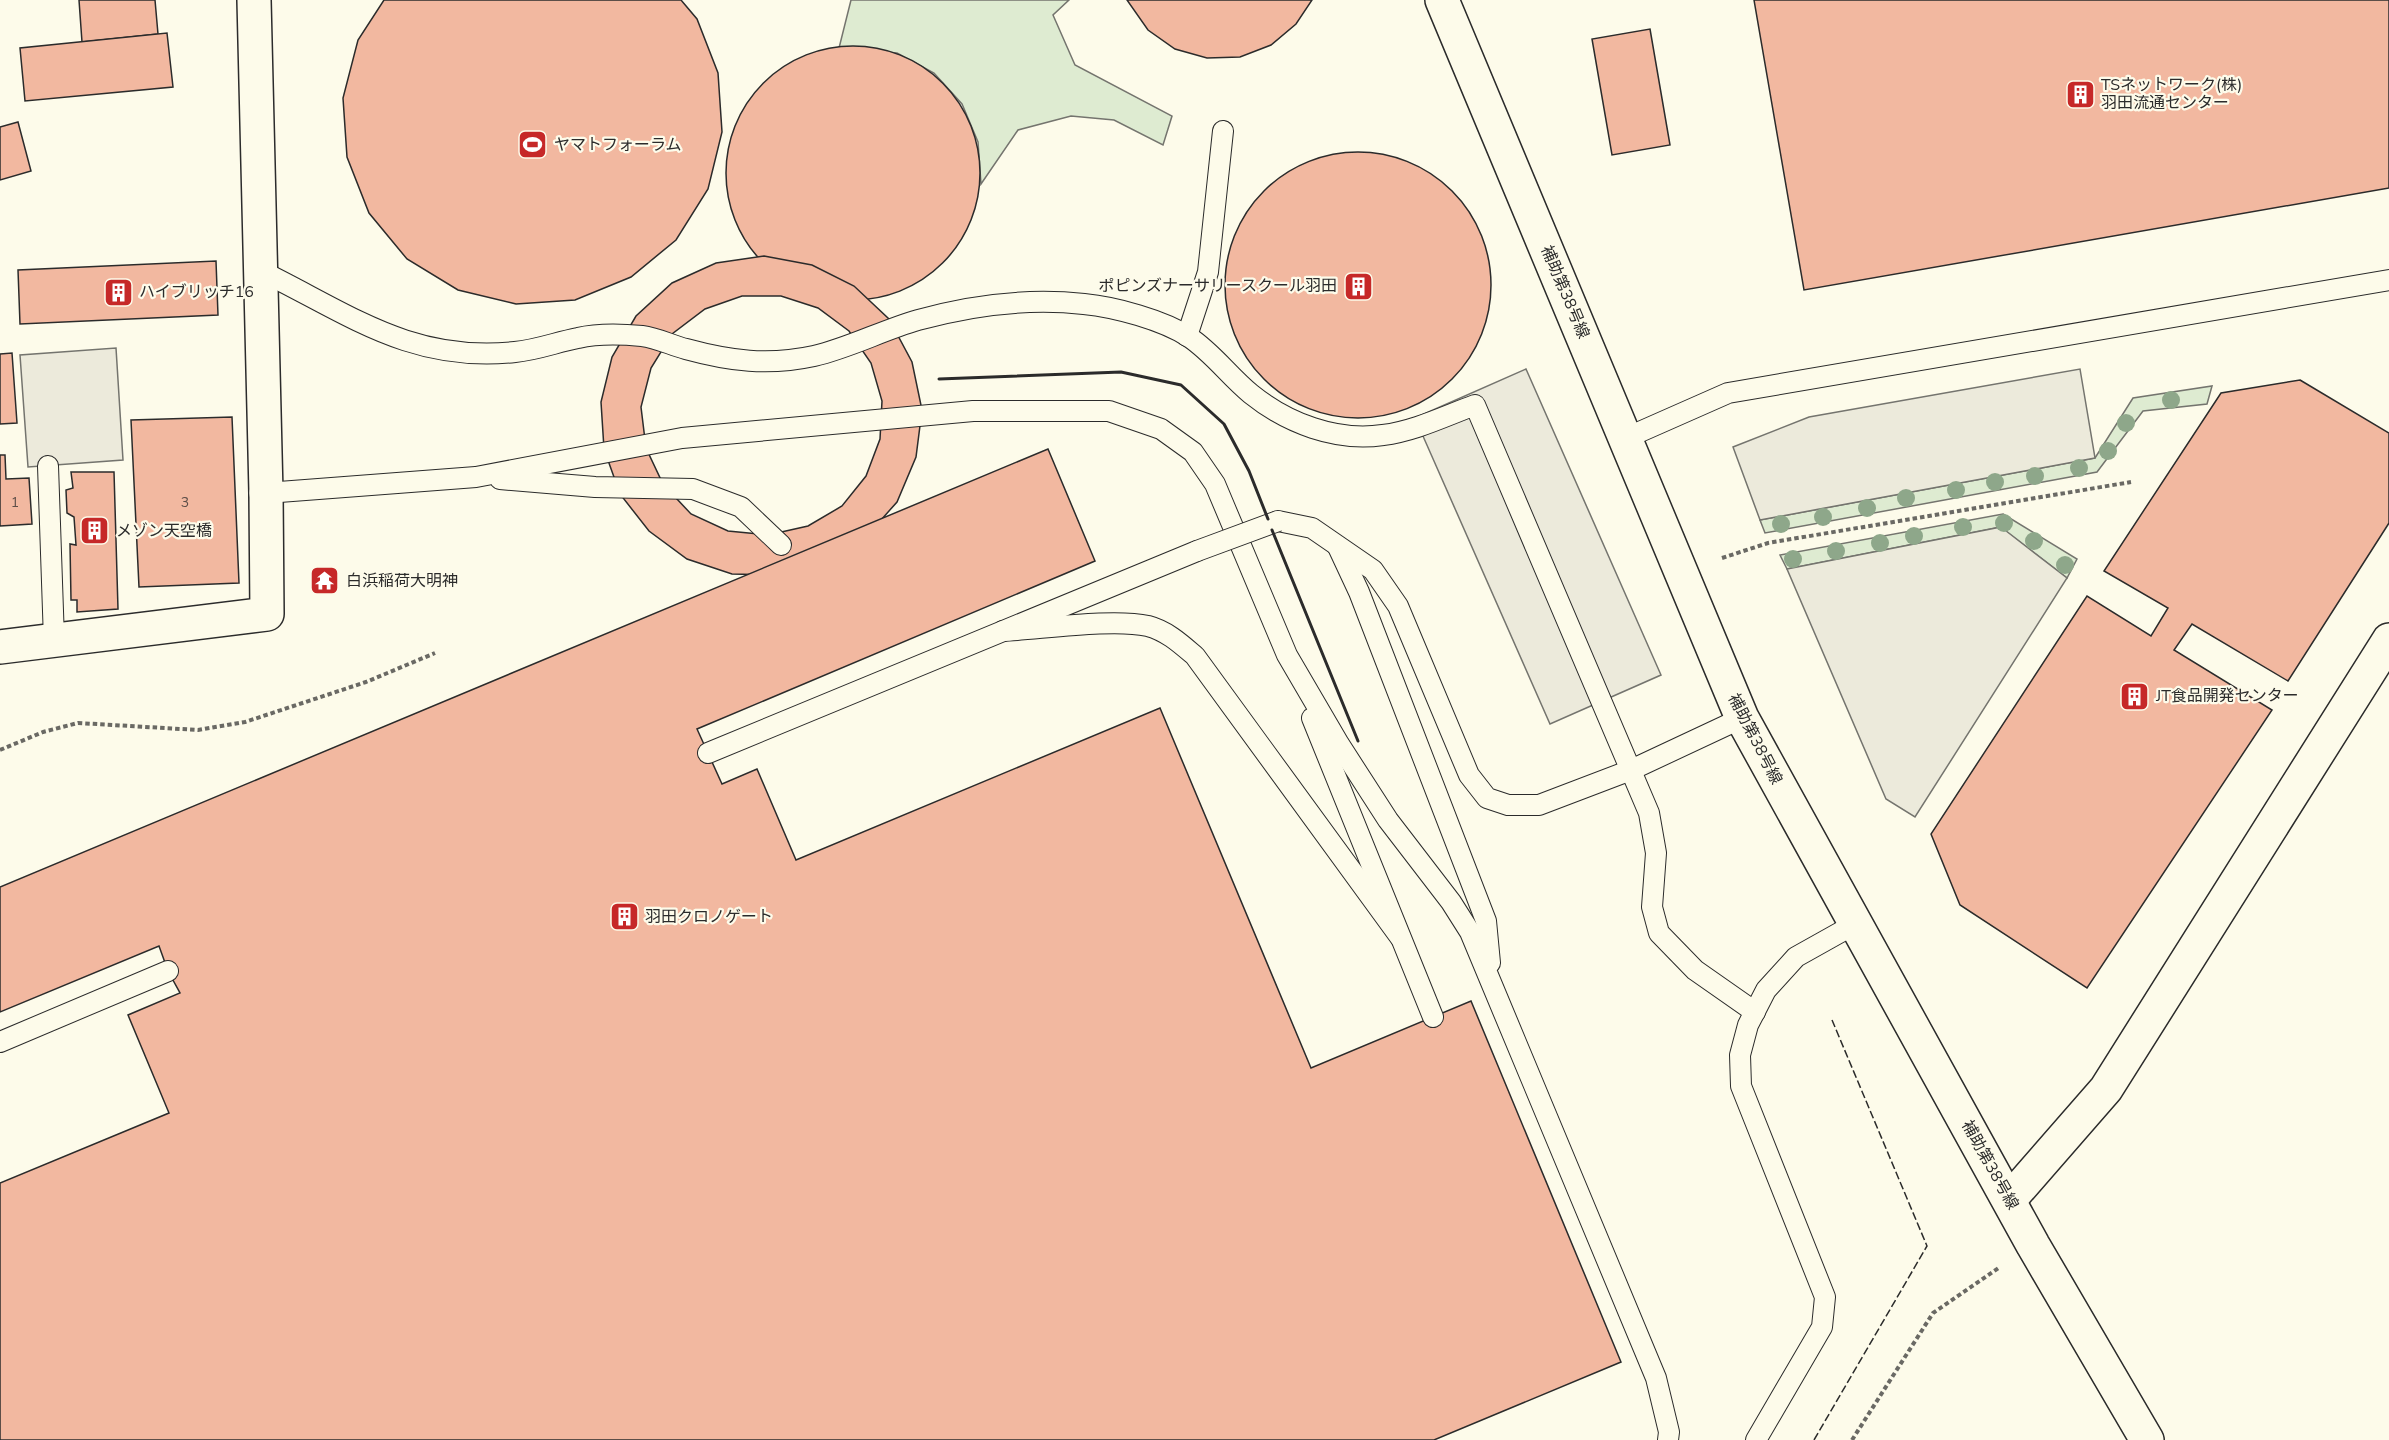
<svg xmlns="http://www.w3.org/2000/svg" width="2389" height="1440" viewBox="0 0 2389 1440" font-family="'Nunito Sans','Noto Sans JP',sans-serif">
  <style>
    .green { fill: #deebd1; stroke: #74746e; stroke-width: 1.5 }
    .parking { fill: #eceadb; stroke: #74746e; stroke-width: 1.5 }
    .building { fill: #f2b8a0; stroke: #2b2b2b; stroke-width: 1.5; fill-rule: evenodd }
    .lines { fill: none; stroke-linecap: round; stroke-linejoin: round }
    .lane-casing { stroke: #2b2b2b; stroke-width: 22 }
    .street-casing { stroke: #2b2b2b; stroke-width: 36 }
    .secondary-casing { stroke: #2b2b2b; stroke-width: 36 }
    .path { stroke: #6a6964; stroke-width: 4; stroke-dasharray: 4.5 3; stroke-linecap: butt }
    .lane { stroke: #fdfbea; stroke-width: 20 }
    .street { stroke: #fdfbea; stroke-width: 33 }
    .secondary { stroke: #fdfbea; stroke-width: 33 }
    .lane-bridge-casing { stroke: #2b2b2b; stroke-width: 22; stroke-linecap: butt }
    .lane-bridge { stroke: #fdfbea; stroke-width: 20 }
    .fence { stroke: #2b2b2b; stroke-width: 1.5; stroke-dasharray: 8 3; stroke-linecap: butt }
    .wall { stroke: #2b2b2b; stroke-width: 3 }
    .tree { fill: #8ea78a }
    .labels { text-anchor: middle; dominant-baseline: central; stroke-width: 4.5; stroke-linejoin: round; paint-order: stroke }
    .number-label { font-size: 14px; fill: #5d4e48 }
    .poi-label { font-size: 16px; fill: #2b2b2b; stroke: #fdfbea; text-anchor: start }
    .street-label { font-size: 16px; fill: #2b2b2b; stroke: #fdfbea }
  </style>
  <rect width="100%" height="100%" fill="#fdfbea"/>
  <g class="green">
    <path d="M851,0H1069L1053,15L1075,65L1172,116L1163,145L1114,120L1071,116L1018,130L981,184L978,142L962,104L934,73L897,53L839,48Z"/>
    <path d="M2212,386L2207,404L2143,411L2097,472L1765,533L1760,520L2095,458L2133,398Z"/>
    <path d="M2003,514L2077,559L2067,578L2000,527L1787,569L1780,555Z"/>
  </g>
  <g class="parking">
    <path d="M116,348L123,460L28,467L20,355Z"/>
    <path d="M1526,369L1661,675L1550,724L1415,418Z"/>
    <path d="M2080,369L2095,458L1760,520L1733,447L1809,417Z"/>
    <path d="M2001,527L2067,578L1915,817L1886,799L1787,569Z"/>
  </g>
  <g class="building">
    <path d="M79,0H155L158,34L82,42Z"/>
    <path d="M384,0H681L697,19L718,73L722,132L708,189L676,240L631,277L575,300L516,304L458,290L407,259L369,213L347,157L343,98L358,40Z"/>
    <path d="M1127,0H1312L1296,24L1271,45L1240,57L1207,58L1175,49L1148,30Z"/>
    <path d="M1754,0H2389V188L1804,290Z"/>
    <path d="M1650,29L1670,145L1612,155L1592,39Z"/>
    <path d="M167,33L173,87L25,101L20,48Z"/>
    <circle cx="853" cy="173" r="127"/>
    <path d="M18,122L31,171L0,180V127Z"/>
    <circle cx="1358" cy="285" r="133"/>
    <path d="M764,256L812,265L854,286L889,319L912,362L922,410L916,457L897,502L865,538L824,563L779,575L732,574L687,559L649,531L620,494L604,449L601,402L612,357L636,316L672,283L716,263ZM742,296H781L818,308L849,331L871,363L882,401L880,439L866,476L842,506L808,526L768,535L728,531L691,514L663,484L646,448L641,407L651,368L672,334L705,309Z"/>
    <path d="M216,261L218,315L20,324L18,270Z"/>
    <path d="M12,353L17,423L0,424V354Z"/>
    <path d="M2300,380L2389,433V523L2288,681L2192,624L2174,650L2272,710L2087,988L1960,905L1931,834L2087,596L2151,636L2168,608L2104,571L2221,393Z"/>
    <path d="M232,417L239,583L139,587L131,420Z"/>
    <path d="M1048,449L1095,561L697,729L722,784L757,769L796,860L1160,708L1311,1068L1471,1001L1621,1362L1434,1440H0V1183L169,1113L128,1015L180,993L168,971L159,946L0,1012V887Z"/>
    <path d="M0,455H5L6,479L29,478L32,524L0,526Z"/>
    <path d="M71,472H114L118,609L77,612V600H71L70,544L76,545L74,517L67,513L66,490L73,488Z"/>
  </g>
  <g class="lines">
    <defs>
      <g id="lane">
        <path d="M261,271C349,314 411,363 515,352C537,350 557,342 578,338C599,333 621,334 642,336C657,338 671,345 686,349C730,361 768,366 814,356C849,348 883,330 918,320C972,305 1028,298 1084,304C1115,307 1163,320 1189,337C1213,353 1229,376 1251,394C1287,423 1336,442 1383,435C1415,431 1445,416 1475,405L1649,813L1656,853L1652,907L1659,933L1695,970L1755,1012"/>
        <path d="M1187,336L1208,272L1223,131"/>
        <path d="M1626,438L1728,393L2389,280"/>
        <path d="M48,466L54,640"/>
        <path d="M500,479L595,487L693,489L741,507L781,545"/>
        <path d="M266,493L476,477L682,438L973,411H1109L1161,429L1193,452L1215,484L1287,655L1339,744L1388,820L1451,902L1470,932L1656,1378L1669,1432L1668,1440"/>
        <path d="M1278,521L1312,528L1373,570L1398,606L1469,775L1487,798L1508,805H1539L1631,770L1742,718"/>
        <path d="M1338,547L1359,592L1486,921L1490,963"/>
        <path d="M1003,631C1042,629 1113,618 1148,626C1167,631 1181,644 1195,656L1400,937"/>
        <path d="M1312,718L1433,1017"/>
        <path d="M708,753L1197,551"/>
        <path d="M0,1042L168,971"/>
        <path d="M1756,1440L1822,1327L1825,1297L1741,1086L1740,1055L1748,1025L1766,990L1796,957L1855,924"/>
      </g>
      <g id="street">
        <path d="M0,647L267,614L266,493"/>
        <path d="M2010,1199L2106,1089L2389,640"/>
      </g>
      <g id="secondary">
        <path d="M254,0L266,493"/>
        <path d="M1442,0L1742,718L2033,1245L2147,1440"/>
      </g>
    </defs>
    <use href="#lane" class="lane-casing"/>
    <use href="#street" class="street-casing"/>
    <use href="#secondary" class="secondary-casing"/>
    <g class="path">
      <path d="M1722,558L1768,543L2131,482"/>
      <path d="M0,750L43,732L78,723L198,730L245,722L366,682L435,653"/>
      <path d="M1852,1440L1933,1313L2000,1267"/>
    </g>
    <use href="#lane" class="lane"/>
    <use href="#street" class="street"/>
    <use href="#secondary" class="secondary"/>
    <defs>
      <path id="lane-bridge" d="M1197,551L1278,521"/>
    </defs>
    <use href="#lane-bridge" class="lane-bridge-casing"/>
    <use href="#lane-bridge" class="lane-bridge"/>
    <path class="fence" d="M1814,1440L1927,1246L1832,1020"/>
    <g class="wall">
      <path d="M939,379L1121,372L1181,385L1224,424L1249,471L1268,519"/>
      <path d="M1272,530L1358,741"/>
    </g>
  </g>
  <g class="tree">
    <circle cx="2171" cy="400" r="9"/>
    <circle cx="2126" cy="423" r="9"/>
    <circle cx="2108" cy="451" r="9"/>
    <circle cx="2079" cy="468" r="9"/>
    <circle cx="2035" cy="476" r="9"/>
    <circle cx="1995" cy="482" r="9"/>
    <circle cx="1956" cy="490" r="9"/>
    <circle cx="1906" cy="498" r="9"/>
    <circle cx="1867" cy="508" r="9"/>
    <circle cx="1823" cy="517" r="9"/>
    <circle cx="2004" cy="523" r="9"/>
    <circle cx="1781" cy="524" r="9"/>
    <circle cx="1963" cy="527" r="9"/>
    <circle cx="1914" cy="536" r="9"/>
    <circle cx="2034" cy="541" r="9"/>
    <circle cx="1880" cy="543" r="9"/>
    <circle cx="1836" cy="551" r="9"/>
    <circle cx="1793" cy="559" r="9"/>
    <circle cx="2065" cy="565" r="9"/>
  </g>
  <defs>
    <symbol id="building-square" viewBox="-11 -11 22 22"><rect x="-9" y="-9" width="18" height="18" rx="4" fill="#c62828" stroke="#fdfbea"/><path d="M-4-6H4V6H1V3H-1V6H-4ZM-2.5-4.3h1.7v1.8h-1.7ZM.8-4.3h1.7v1.8H.8ZM-2.5-1h1.7V.8h-1.7ZM.8-1h1.7V.8H.8Z" fill="#fff"/></symbol>
    <symbol id="stadium-square" viewBox="-11 -11 22 22"><rect x="-9" y="-9" width="18" height="18" rx="4" fill="#c62828" stroke="#fdfbea"/><path d="M0-5a6.5 5 0 1 0 0 10a6.5 5 0 1 0 0-10ZM-3.5-1.8h7v3.6h-7Z" fill="#fff"/></symbol>
    <symbol id="temple-square" viewBox="-11 -11 22 22"><rect x="-9" y="-9" width="18" height="18" rx="4" fill="#c62828" stroke="#fdfbea"/><path d="M0-6L5-2H3V0L6.5 2.5H4V6H1.5V3h-3V6H-4V2.5H-6.5L-3 0V-2H-5Z" fill="#fff"/></symbol>
  </defs>
  <g fill-rule="evenodd">
    <use href="#building-square" x="2064" y="78" width="33" height="33"/>
    <use href="#stadium-square" x="516" y="128" width="33" height="33"/>
    <use href="#building-square" x="1342" y="270" width="33" height="33"/>
    <use href="#building-square" x="102" y="276" width="33" height="33"/>
    <use href="#building-square" x="78" y="514" width="33" height="33"/>
    <use href="#temple-square" x="308" y="564" width="33" height="33"/>
    <use href="#building-square" x="2118" y="680" width="33" height="33"/>
    <use href="#building-square" x="608" y="900" width="33" height="33"/>
  </g>
  <g class="labels">
    <g class="number-label">
      <text x="15" y="502">1</text>
      <text x="185" y="502">3</text>
    </g>
    <g class="poi-label">
      <text x="2101" y="85">TSネットワーク(株)<tspan x="2101" dy="18">羽田流通センター</tspan></text>
      <text x="554" y="145">ヤマトフォーラム</text>
      <text x="1337" y="286" text-anchor="end">ポピンズナーサリースクール羽田</text>
      <text x="139" y="292">ハイブリッチ16</text>
      <text x="116" y="531">メゾン天空橋</text>
      <text x="346" y="581">白浜稲荷大明神</text>
      <text x="2156" y="696">JT食品開発センター</text>
      <text x="645" y="917">羽田クロノゲート</text>
    </g>
    <g class="street-label">
      <text transform="translate(1565 292) rotate(67)">補助第38号線</text>
      <text transform="translate(1755 739) rotate(63)">補助第38号線</text>
      <text transform="translate(1990 1165) rotate(61)">補助第38号線</text>
    </g>
  </g>
</svg>
